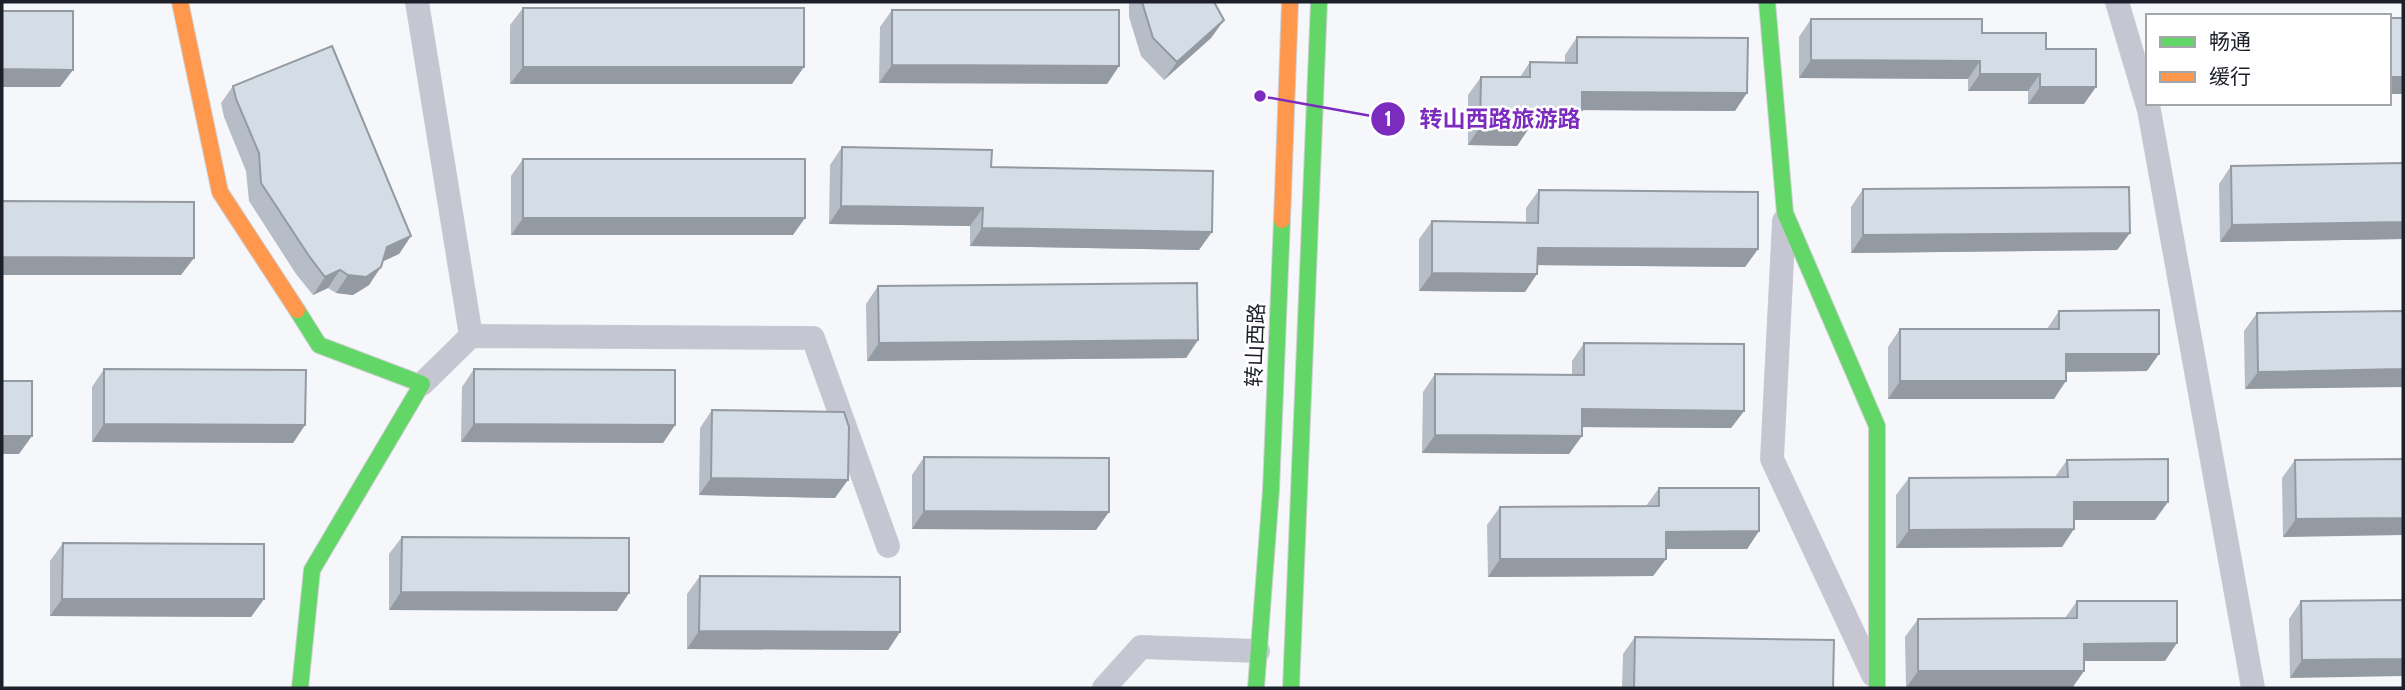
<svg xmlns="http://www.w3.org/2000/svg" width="2405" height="690" viewBox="0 0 2405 690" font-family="Cabin,'Noto Sans SC',sans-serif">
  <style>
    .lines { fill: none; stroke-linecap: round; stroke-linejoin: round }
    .street-casing { stroke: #d0d0d4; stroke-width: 24 }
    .fast-casing { stroke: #d0d0d4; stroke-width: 18 }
    .slow-casing { stroke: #d0d0d4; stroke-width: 18 }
    .street { stroke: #c6c5d2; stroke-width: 23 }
    .fast { stroke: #63d668; stroke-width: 16 }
    .slow { stroke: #ff974d; stroke-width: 16 }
    .wall { fill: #b6bdc6 }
    .shaded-wall { fill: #949aa1 }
    .building { fill: #d4dce6; stroke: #949aa1; stroke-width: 2 }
    .labels { text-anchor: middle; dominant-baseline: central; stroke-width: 5; stroke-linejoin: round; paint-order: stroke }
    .street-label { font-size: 21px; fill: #1d202b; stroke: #fff }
    .leader { fill: none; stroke: #7b2cbf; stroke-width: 2.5 }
    .callout-dot { fill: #7b2cbf; stroke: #fff; stroke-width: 2.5 }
    .mark-label { font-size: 21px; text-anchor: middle; font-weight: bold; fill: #fff }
    .callout-label { font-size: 23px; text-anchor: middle; font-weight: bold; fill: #7b2cbf; stroke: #fff; stroke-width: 5; stroke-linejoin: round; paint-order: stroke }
  </style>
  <rect width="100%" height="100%" fill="#f6f7fa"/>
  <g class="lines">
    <defs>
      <g id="street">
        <path d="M417,2L471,336"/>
        <path d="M2117,2L2149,110L2253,688"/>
        <path d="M1784,221L1772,459L1873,675"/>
        <path d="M422,384L471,336L813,338L888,546"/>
        <path d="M1104,688L1141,647L1258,651"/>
      </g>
      <g id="fast">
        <path d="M1767,2L1785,213L1877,426V688"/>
        <path d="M297,310L319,345L422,384L312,570L300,688"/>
        <path d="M1256,688L1271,490L1282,220"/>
        <path d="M1291,688L1319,2"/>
      </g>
      <g id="slow">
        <path d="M180,2L220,192L297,310"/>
        <path d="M1282,220L1290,2"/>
      </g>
    </defs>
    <use href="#street" class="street-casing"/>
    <use href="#fast" class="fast-casing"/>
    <use href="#slow" class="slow-casing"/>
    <use href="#street" class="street"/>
    <use href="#fast" class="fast"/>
    <use href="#slow" class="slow"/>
  </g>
  <g class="wall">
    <path d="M1129,2H1214L1224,20L1211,38L1164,80L1141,56L1129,17Z"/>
    <path d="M523,8L792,84H510V25Z"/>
    <path d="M892,10L1119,66L1107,84L879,83L880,27Z"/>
    <path d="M1811,19L1982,33L2084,104H2028V91H1968V79L1799,78V37Z"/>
    <path d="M1577,37L1735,111L1582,110L1570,128H1529L1517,146L1468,145V95L1481,77H1520L1530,62L1565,63V55Z"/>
    <path d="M233,86L411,236L399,254L383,261L369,285L353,295L336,293L328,288L313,295L296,274L249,201L246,171L224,117L221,103Z"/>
    <path d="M842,147L991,167L1199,250L970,246V226L829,224L830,165Z"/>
    <path d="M523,159L793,235H511V176Z"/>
    <path d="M2403,163V239L2220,242L2219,184L2231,166Z"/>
    <path d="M1863,189L2130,233L2117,250L1851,253V207Z"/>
    <path d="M1539,190L1758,249L1745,267L1538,265L1525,292L1419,291V239L1432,221L1526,222V208Z"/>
    <path d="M878,286L1198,340L1186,358L867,361L866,304Z"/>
    <path d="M2059,311L2147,371L2066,372L2054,399H1888V347L1900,329H2047Z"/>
    <path d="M2403,311L2245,389L2244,331L2257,313Z"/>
    <path d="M1584,343L1744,411L1731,428L1582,427L1569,454L1422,453L1423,392L1435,374L1572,375V361Z"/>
    <path d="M104,369L305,425L293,443L92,442V387Z"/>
    <path d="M474,369L675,425L663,443L461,442L462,387Z"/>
    <path d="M712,410L835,498L699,495L700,428Z"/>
    <path d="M924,457L1096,530L912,529V475Z"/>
    <path d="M2403,459L2283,537L2282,478L2295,460Z"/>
    <path d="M2067,460L2155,520H2074L2062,547L1896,548V495L1909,478L2055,477Z"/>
    <path d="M1659,488L1759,531L1747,549H1666V559L1653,576L1488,577L1487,525L1500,507L1646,506Z"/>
    <path d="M402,537L617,611L389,610V554Z"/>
    <path d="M63,543L264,599L251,617L50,616V561Z"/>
    <path d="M700,576L900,632L888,650L687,649V594Z"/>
    <path d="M2403,600L2290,678L2289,619L2301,601Z"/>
    <path d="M2077,601L2165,661H2084V671L2072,688H1906L1905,637L1918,619L2065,618Z"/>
    <path d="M1635,637L1833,688H1622L1623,654Z"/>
  </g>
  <g class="shaded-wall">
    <path d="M1224,20L1211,38L1164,80L1177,62Z"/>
    <path d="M1811,60L1980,61L1968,79L1799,78Z"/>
    <path d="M892,65L1119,66L1107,84L879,83Z"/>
    <path d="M523,67H804L792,84H510Z"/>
    <path d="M2,69L73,70L60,87H2Z"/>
    <path d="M1980,74H2040L2028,91H1968Z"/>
    <rect x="2389" y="77" width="14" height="17"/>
    <path d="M2040,87H2096L2084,104H2028Z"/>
    <path d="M1582,92L1747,93L1735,111L1570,110Z"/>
    <path d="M1529,110H1582L1570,128H1529L1517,146L1468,145L1480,127Z"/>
    <path d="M841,206L983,208L970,226L829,224Z"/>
    <path d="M523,218H805L793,235H511Z"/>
    <path d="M2403,222V239L2220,242L2232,225Z"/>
    <path d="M982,228L1212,232L1199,250L970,246Z"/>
    <path d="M2130,233L2117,250L1851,253L1863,235Z"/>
    <path d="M411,236L399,254L375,265L387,247Z"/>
    <path d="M1538,248L1758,249L1745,267L1525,265Z"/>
    <path d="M2,257L194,258L181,275H2Z"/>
    <path d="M381,267L369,285L353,295L336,293L348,275Z"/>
    <path d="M340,270L328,288L313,295L325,277Z"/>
    <path d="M1432,273L1537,274L1525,292L1419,291Z"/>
    <path d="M1198,340L1186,358L867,361L879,343Z"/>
    <path d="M2066,354H2159L2147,371L2053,372Z"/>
    <path d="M2403,369V387L2245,389L2258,372Z"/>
    <path d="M1900,381H2066L2054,399H1888Z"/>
    <path d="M1582,409L1744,411L1731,428L1569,427Z"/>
    <path d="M104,424L305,425L293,443L92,442Z"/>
    <path d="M474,424L675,425L663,443L461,442Z"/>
    <path d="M1435,435L1582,436L1569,454L1422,453Z"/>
    <path d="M2,436H32L19,454H2Z"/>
    <path d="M711,478L848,480L835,498L699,495Z"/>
    <path d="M2074,502H2168L2155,520H2062Z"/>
    <path d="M924,511L1109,512L1096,530L912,529Z"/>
    <path d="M2403,518V535L2283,537L2296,519Z"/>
    <path d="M2074,529L2062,547L1896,548L1909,530Z"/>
    <path d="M1759,531L1747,549H1653L1666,532Z"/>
    <path d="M1500,559H1666L1653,576L1488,577Z"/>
    <path d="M401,592L629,593L617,611L389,610Z"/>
    <path d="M62,599H264L251,617L50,616Z"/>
    <path d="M699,631L900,632L888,650L687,649Z"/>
    <path d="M2177,643L2165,661H2071L2084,644Z"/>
    <path d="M2403,659V676L2290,678L2302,660Z"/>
    <path d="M1918,671H2084L2072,688H1906Z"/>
  </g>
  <g class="building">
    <path d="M1142,2H1214L1224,20L1177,62L1153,38Z"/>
    <rect x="523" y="8" width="281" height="59"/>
    <path d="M892,10H1119V66L892,65Z"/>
    <path d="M2,11H73V70L2,69Z"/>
    <rect x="2389" y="18" width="14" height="59"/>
    <path d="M1811,19H1982V33H2046V49H2096V87H2040V74H1980V61L1811,60Z"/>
    <path d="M1577,37L1748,38L1747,93L1582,92V110H1529V128L1480,127L1481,77H1530V62L1577,63Z"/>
    <path d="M332,46L411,236L387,247L381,267L366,277L348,275L340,270L325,277L309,256L261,183L259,153L236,99L233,86Z"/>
    <path d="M842,147L992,150L991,167L1213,171L1212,232L982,228L983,208L841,206Z"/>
    <rect x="523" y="159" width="282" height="59"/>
    <path d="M2403,163V222L2232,225L2231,166Z"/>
    <path d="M2129,187L2130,233L1863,235V189Z"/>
    <path d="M1539,190L1758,192V249L1538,248L1537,274L1432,273V221L1538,223Z"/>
    <path d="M2,201L194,202V258L2,257Z"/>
    <path d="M1197,283L1198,340L879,343L878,286Z"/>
    <path d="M2159,310V354H2066V381H1900V329H2059V311Z"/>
    <path d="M2403,311V369L2258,372L2257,313Z"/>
    <path d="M1584,343L1744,344V411L1582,409V436L1435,435V374L1584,375Z"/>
    <path d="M104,369L306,370L305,425L104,424Z"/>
    <path d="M474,369L675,370V425L474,424Z"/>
    <rect x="2" y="381" width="30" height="55"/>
    <path d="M712,410L844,412L849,427L848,480L711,478Z"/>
    <path d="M924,457L1109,458V512L924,511Z"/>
    <path d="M2168,459V502H2074V529L1909,530V478L2068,477L2067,460Z"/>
    <path d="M2403,459V518L2296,519L2295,460Z"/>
    <path d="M1659,488H1759V531L1666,532V559H1500V507L1659,506Z"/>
    <path d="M402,537L629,538V593L401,592Z"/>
    <path d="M63,543L264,544V599H62Z"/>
    <path d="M700,576L900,577V632L699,631Z"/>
    <path d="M2403,600V659L2302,660L2301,601Z"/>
    <path d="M2077,601H2177V643L2084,644V671H1918V619L2077,618Z"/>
    <path d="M1635,637L1834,640L1833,688H1634Z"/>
  </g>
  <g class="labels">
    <g class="street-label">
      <text transform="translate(1255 345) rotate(-88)">转山西路</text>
    </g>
  </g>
  <path class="leader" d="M1260 96L1388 119"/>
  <g class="callout-dot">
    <circle cx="1260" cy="96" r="7"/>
    <circle cx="1388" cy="119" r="18"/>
  </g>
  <g class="mark-label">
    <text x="1388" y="126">1</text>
  </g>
  <g class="callout-label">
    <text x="1500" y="127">转山西路旅游路</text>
  </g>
  <rect width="2405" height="690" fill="none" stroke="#1d202b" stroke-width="7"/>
  <rect x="2146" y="14" width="245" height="91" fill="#ffffff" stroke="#a5a6aa" stroke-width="2"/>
  <rect x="2160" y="37" width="35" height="10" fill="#63d668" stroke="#a5a6aa" stroke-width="2"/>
  <text x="2209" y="49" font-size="21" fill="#1d202b">畅通</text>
  <rect x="2160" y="72" width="35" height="10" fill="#ff974d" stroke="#a5a6aa" stroke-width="2"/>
  <text x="2209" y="84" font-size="21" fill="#1d202b">缓行</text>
</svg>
